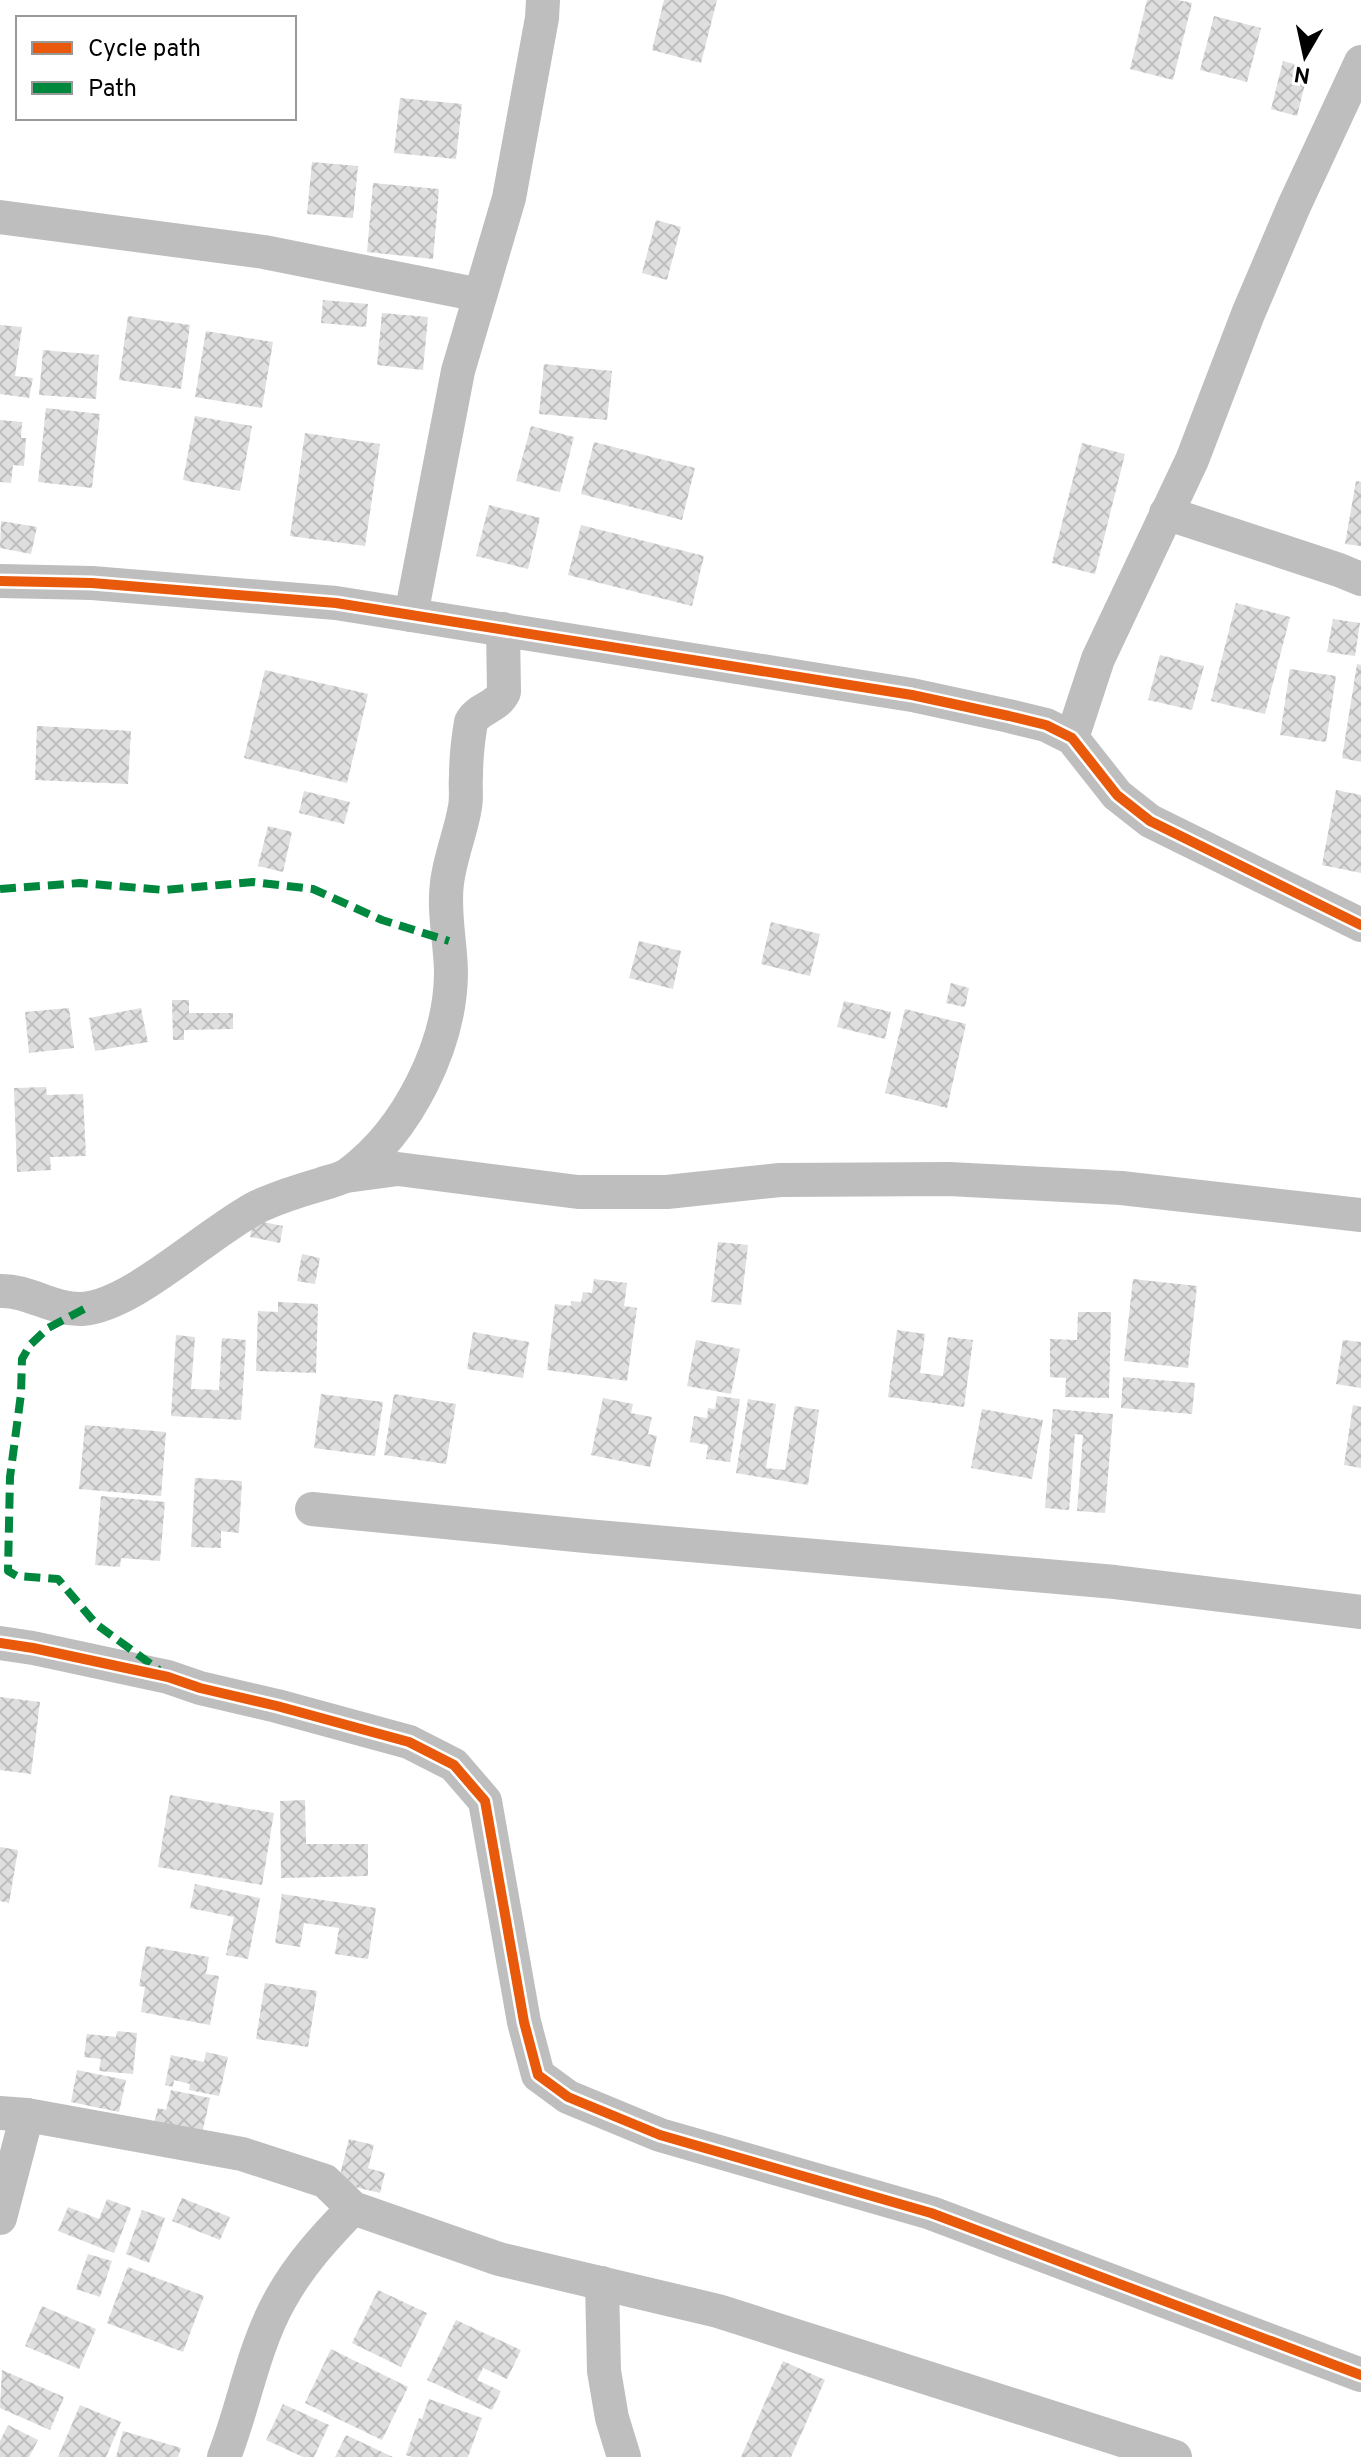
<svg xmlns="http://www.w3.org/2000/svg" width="1361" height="2457" viewBox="0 0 1361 2457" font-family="Overpass,sans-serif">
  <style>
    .building { fill: url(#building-cross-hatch) }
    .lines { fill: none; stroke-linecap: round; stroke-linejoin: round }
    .minor { stroke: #bebebe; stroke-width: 34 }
    .quiet { stroke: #00873e; stroke-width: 8; stroke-dasharray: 16 8; stroke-linecap: butt }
    .cycleway-casing { stroke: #fff; stroke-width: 15 }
    .cycleway { stroke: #e8590c; stroke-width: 10 }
  </style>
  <defs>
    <pattern id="building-cross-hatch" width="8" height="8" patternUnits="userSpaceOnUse" patternTransform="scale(2)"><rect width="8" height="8" fill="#dfdfdf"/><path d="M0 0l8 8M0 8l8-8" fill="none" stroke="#bebebe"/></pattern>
  </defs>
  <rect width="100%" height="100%" fill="#fff"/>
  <g class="building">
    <path d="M664,0H717L701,63L652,50Z"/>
    <path d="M1147,0H1178L1192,3L1173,80L1130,69Z"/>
    <path d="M1214,16L1261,28L1247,82L1200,70Z"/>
    <path d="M1283,61L1309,68L1297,116L1271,109Z"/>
    <path d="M400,98L462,104L456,159L394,153Z"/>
    <path d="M312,162L358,166L353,218L307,214Z"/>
    <path d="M373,183L439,189L433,259L367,252Z"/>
    <path d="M656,220L681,227L667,280L642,273Z"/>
    <path d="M323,300L368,304L366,327L321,323Z"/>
    <path d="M382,313L428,317L423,370L377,365Z"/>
    <path d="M128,316L190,325L181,389L119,380Z"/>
    <path d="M0,325L22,327L15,376L33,378L29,398L0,394Z"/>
    <path d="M206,331L273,342L262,408L195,397Z"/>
    <path d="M43,350L99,355L96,399L39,395Z"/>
    <path d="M544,364L612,371L607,420L539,414Z"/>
    <path d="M46,408L100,414L92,488L38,482Z"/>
    <path d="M195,416L252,426L240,491L183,480Z"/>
    <path d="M0,420L22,422L21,438H26L24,466L13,465L11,483L0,482Z"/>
    <path d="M531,426L574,437L560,492L516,481Z"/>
    <path d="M305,433L380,444L365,546L290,536Z"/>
    <path d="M594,442L695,468L682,520L581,494Z"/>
    <path d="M1082,443L1125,454L1095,574L1052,563Z"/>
    <path d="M1356,481L1361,482V546L1345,544Z"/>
    <path d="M489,505L540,518L528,569L476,556Z"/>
    <path d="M1,521L37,527L31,554L0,548Z"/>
    <path d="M581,525L704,556L692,606L568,575Z"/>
    <path d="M1236,603L1290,617L1265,714L1211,701Z"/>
    <path d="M1333,619L1360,623L1355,656L1327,652Z"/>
    <path d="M1160,655L1204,666L1192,710L1148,700Z"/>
    <path d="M1357,664L1361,665V762L1342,758Z"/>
    <path d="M1290,669L1336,676L1326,742L1280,735Z"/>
    <path d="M265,670L368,694L347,783L244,758Z"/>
    <path d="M37,726L131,731L128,784L35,780Z"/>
    <path d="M1336,790L1361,795V873L1322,865Z"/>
    <path d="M304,791L350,802L344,824L299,813Z"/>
    <path d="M268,826L292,832L283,872L258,866Z"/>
    <path d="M771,922L820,934L810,976L761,964Z"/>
    <path d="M639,941L681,951L673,989L629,978Z"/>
    <path d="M951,983L969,988L965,1007L946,1003Z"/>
    <path d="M172,1000H189V1013H233V1029L184,1030V1040H173Z"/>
    <path d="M844,1001L891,1012L885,1039L837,1027Z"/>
    <path d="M69,1008L74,1048L29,1053L25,1012Z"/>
    <path d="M141,1008L148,1042L95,1051L89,1018Z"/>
    <path d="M905,1009L966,1024L947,1108L885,1093Z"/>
    <path d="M46,1087L47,1095L83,1094L86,1156L50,1157L51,1170L17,1172L14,1088Z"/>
    <path d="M253,1220L283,1226L280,1243L250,1237Z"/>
    <path d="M718,1242L748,1245L741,1305L711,1302Z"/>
    <path d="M302,1254L320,1258L315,1284L297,1281Z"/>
    <path d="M594,1279L627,1283L624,1306L637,1308L627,1381L547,1370L555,1304L571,1306V1301L581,1302L583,1292L592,1293Z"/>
    <path d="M1133,1279L1197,1286L1188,1368L1124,1361Z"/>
    <path d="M278,1302L318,1304L316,1373L256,1371L258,1311L278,1312Z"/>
    <path d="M1078,1312H1111L1109,1398L1065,1397L1066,1378L1050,1377V1339L1077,1340Z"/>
    <path d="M897,1330L925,1334L920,1373L943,1376L948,1337L973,1340L964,1407L888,1397Z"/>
    <path d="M473,1332L529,1342L523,1378L467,1369Z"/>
    <path d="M176,1335L195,1337L191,1389L219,1390L222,1338L246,1340L241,1420L171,1416Z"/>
    <path d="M696,1340L740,1349L731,1394L687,1386Z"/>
    <path d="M1343,1340L1361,1342V1388L1336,1384Z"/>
    <path d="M1123,1377L1195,1383L1192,1414L1121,1408Z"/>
    <path d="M321,1394L383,1402L375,1456L314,1448Z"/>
    <path d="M394,1394L456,1404L446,1464L384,1455Z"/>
    <path d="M717,1396L740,1399L730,1462L706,1459L708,1445L690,1442L694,1416L707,1418L708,1408L715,1409Z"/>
    <path d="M603,1398L633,1404L631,1413L652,1417L648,1434L657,1436L650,1467L591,1455Z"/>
    <path d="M748,1399L776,1404L766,1468L785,1470L795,1406L819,1410L808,1485L736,1473Z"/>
    <path d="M1353,1405L1361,1407V1468L1344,1465Z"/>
    <path d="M982,1409L1043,1420L1032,1479L971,1468Z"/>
    <path d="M1053,1409L1113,1414L1105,1513L1077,1511L1083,1435L1075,1434L1069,1510L1045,1508Z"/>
    <path d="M85,1425L166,1432L161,1496L79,1489Z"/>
    <path d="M195,1478L242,1481L239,1533L221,1531V1548L191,1547Z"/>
    <path d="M101,1496L165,1502L160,1561L121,1558L120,1567L95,1565Z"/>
    <path d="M0,1697L40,1702L31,1774L0,1770Z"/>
    <path d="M170,1795L274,1813L262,1885L158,1867Z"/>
    <path d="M305,1800L306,1844H368V1876L281,1878L280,1801Z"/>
    <path d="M0,1847L18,1850L9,1903L0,1901Z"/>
    <path d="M195,1884L260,1898L248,1959L226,1955L234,1917L190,1908Z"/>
    <path d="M282,1894L376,1908L368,1959L335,1954L339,1928L304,1923L300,1947L275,1943Z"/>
    <path d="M146,1946L209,1957L206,1974L219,1976L210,2025L141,2012L145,1987L139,1986Z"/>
    <path d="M265,1983L317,1991L308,2047L256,2039Z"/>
    <path d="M117,2031L137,2033L133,2074L99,2071L101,2059L84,2057L87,2034L116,2037Z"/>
    <path d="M206,2052L228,2057L219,2096L189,2090L190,2084L174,2080L173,2087L165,2085L171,2055L204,2062Z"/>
    <path d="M77,2070L126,2080L119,2112L71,2102Z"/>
    <path d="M171,2090L210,2098L202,2134L154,2123L158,2108L166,2110Z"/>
    <path d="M349,2139L374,2145L368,2168L385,2173L380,2193L338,2183Z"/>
    <path d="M182,2198L230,2217L220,2240L172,2221Z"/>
    <path d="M107,2199L131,2208L114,2253L58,2231L68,2207L99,2219Z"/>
    <path d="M142,2210L165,2218L149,2263L126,2254Z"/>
    <path d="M88,2254L112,2261L100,2297L76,2289Z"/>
    <path d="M128,2267L204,2296L183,2352L107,2323Z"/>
    <path d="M378,2290L427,2313L401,2367L352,2343Z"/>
    <path d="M42,2306L96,2329L79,2369L25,2346Z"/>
    <path d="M456,2320L521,2350L507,2379L483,2368L477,2380L501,2391L492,2410L427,2380Z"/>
    <path d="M331,2349L408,2387L382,2440L305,2403Z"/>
    <path d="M783,2361L825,2380L791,2457H741Z"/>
    <path d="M2,2370L64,2397L50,2430L0,2408Z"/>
    <path d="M429,2399L482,2418L468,2457H412L406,2455L419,2418L422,2419Z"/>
    <path d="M283,2404L329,2425L314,2457H303L266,2440Z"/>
    <path d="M80,2405L121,2422L106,2457H58Z"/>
    <path d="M8,2425L38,2440L29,2457H0V2441Z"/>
    <path d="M123,2431L181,2448L178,2457H116Z"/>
    <path d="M346,2435L393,2457H335Z"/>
  </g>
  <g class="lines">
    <g class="minor">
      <path d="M0,217L264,252L480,295"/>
      <path d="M1166,513L1339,570L1361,579"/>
      <path d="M0,581L92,583L336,603L912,695L1009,716L1046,725L1072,738L1117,795L1150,821L1361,925"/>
      <path d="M411,615L458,371L509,198L542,18L543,0"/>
      <path d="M1072,738L1098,659L1192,460L1248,314L1294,206L1361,62"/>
      <path d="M346,1176L398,1169L578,1192H667L780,1180L949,1179L1121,1188L1361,1215"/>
      <path d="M0,1291C29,1290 52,1310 82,1309C133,1306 209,1231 259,1206C279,1197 301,1190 322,1184C331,1181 342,1179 350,1173C408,1130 450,1045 451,974C451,944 443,913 447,883C450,857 461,832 465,807C467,797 465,786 466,776C466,758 468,740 471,722C478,708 497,708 504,692L503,629"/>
      <path d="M312,1509L586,1536L1115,1582L1361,1612"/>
      <path d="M0,1643L33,1648L168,1677L200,1688L277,1706L409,1742L454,1765L485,1801L524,2022L538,2075L568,2097L660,2135L931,2213L1361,2375"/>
      <path d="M0,2113L27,2115L242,2154L325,2181L353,2208L499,2259L718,2311L1175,2457"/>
      <path d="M0,2218L27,2115"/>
      <path d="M602,2283L604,2371L612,2418L624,2457"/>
      <path d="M224,2457C244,2406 253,2348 280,2300C299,2265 325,2237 353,2208"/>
    </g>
    <g class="quiet">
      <path d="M0,889L80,883L164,890L253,882L313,889L382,920L449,941"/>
      <path d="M84,1309L48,1328L30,1345L22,1359L21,1394L10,1477L8,1571L17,1576L58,1579L96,1624L159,1670"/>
    </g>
    <defs>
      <g id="cycleway">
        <path d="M0,581L92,583L336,603L912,695L1009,716L1046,725L1072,738L1117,795L1150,821L1361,925"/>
        <path d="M0,1643L33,1648L168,1677L200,1688L277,1706L409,1742L454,1765L485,1801L524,2022L538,2075L568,2097L660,2135L931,2213L1361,2375"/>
      </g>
    </defs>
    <use href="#cycleway" class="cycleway-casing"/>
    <use href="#cycleway" class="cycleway"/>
  </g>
  <rect x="16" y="16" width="280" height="104" fill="#ffffff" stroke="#999999" stroke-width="2"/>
  <rect x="32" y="42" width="40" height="12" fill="#e8590c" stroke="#999999" stroke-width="2"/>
  <text x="88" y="56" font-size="24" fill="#000000">Cycle path</text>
  <rect x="32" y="82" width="40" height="12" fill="#00873e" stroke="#999999" stroke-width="2"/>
  <text x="88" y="96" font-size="24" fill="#000000">Path</text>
  <g transform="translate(1305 56) rotate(189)" stroke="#ffffff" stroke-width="6" paint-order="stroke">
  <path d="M0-6L14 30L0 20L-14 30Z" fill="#000000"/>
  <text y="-12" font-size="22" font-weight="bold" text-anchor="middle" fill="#000000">N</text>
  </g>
</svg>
